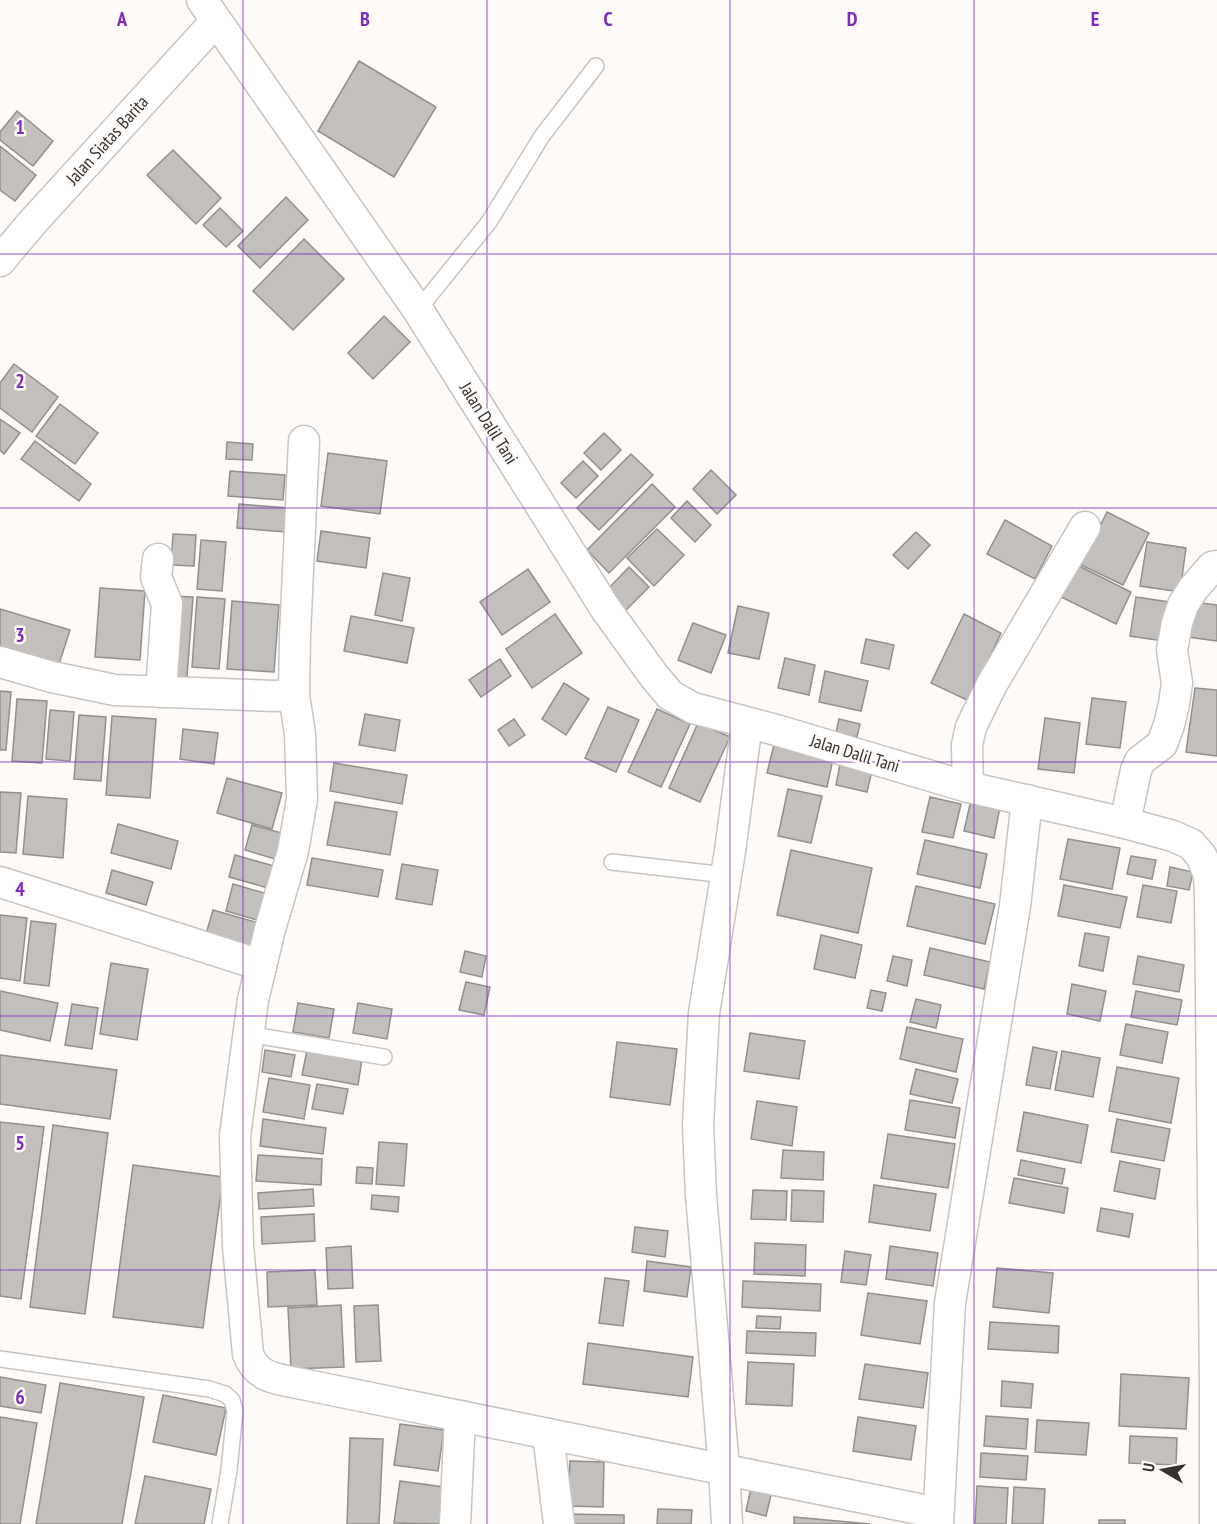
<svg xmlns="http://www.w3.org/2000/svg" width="1217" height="1524" viewBox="0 0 1217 1524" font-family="'PT Sans Narrow',sans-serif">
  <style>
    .building { fill: #c2bfbc; stroke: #938f8c; stroke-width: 1.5 }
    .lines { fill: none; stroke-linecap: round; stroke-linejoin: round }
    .service-casing { stroke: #c8c4c1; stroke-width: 18 }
    .minor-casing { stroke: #c8c4c1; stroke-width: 33 }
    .service { stroke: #fff; stroke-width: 15 }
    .minor { stroke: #fff; stroke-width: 30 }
    .grid { fill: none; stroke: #7b2cbf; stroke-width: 1.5; stroke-opacity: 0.55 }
    .labels { text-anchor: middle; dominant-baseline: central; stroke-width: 5; stroke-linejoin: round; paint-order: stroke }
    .street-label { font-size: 18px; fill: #343332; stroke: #fefaf7 }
    .grid-label { font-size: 20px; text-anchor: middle; font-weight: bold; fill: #7b2cbf; stroke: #fefaf7; stroke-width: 5; stroke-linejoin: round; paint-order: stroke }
  </style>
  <rect width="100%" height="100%" fill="#fefaf7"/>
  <g class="building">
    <path d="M359,61L436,107L394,177L318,131Z"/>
    <path d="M17,111L53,141L33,166L0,140V132Z"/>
    <path d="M0,146L36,175L15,201L0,190Z"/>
    <path d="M173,150L221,198L196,224L147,175Z"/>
    <path d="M286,197L308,220L260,268L238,246Z"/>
    <path d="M220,208L243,231L226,247L203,225Z"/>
    <path d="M304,239L344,279L293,330L253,291Z"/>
    <path d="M384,316L410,342L373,379L348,353Z"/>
    <path d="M14,364L58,397L32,432L0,408V383Z"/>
    <path d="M60,404L98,433L75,464L36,436Z"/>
    <path d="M0,419L20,433L4,454L0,450Z"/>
    <path d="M604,433L621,450L601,470L584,453Z"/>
    <path d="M35,441L91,484L79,501L21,459Z"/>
    <path d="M227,442L253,444L252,460L226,459Z"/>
    <path d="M328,453L387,461L380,514L321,506Z"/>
    <path d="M631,454L653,475L599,530L577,508Z"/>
    <path d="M583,461L598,476L576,498L561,483Z"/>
    <path d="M711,470L736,495L717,514L693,489Z"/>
    <path d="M230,471L285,475L283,500L228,496Z"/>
    <path d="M652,484L675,507L609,573L587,550Z"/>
    <path d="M687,501L711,525L695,542L671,518Z"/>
    <path d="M239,504L288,508L286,532L237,528Z"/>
    <path d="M1107,512L1149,533L1123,585L1081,565Z"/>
    <path d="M1005,520L1052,546L1035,579L987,554Z"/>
    <path d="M657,529L684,555L654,586L627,558Z"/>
    <path d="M321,531L370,538L366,568L317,561Z"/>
    <path d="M916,532L930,545L908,569L893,555Z"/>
    <path d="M173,534L196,535L194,566L171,565Z"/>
    <path d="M201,540L226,542L222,591L197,589Z"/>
    <path d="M1147,542L1186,548L1180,592L1140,586Z"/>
    <path d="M1077,565L1131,592L1116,624L1061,597Z"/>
    <path d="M629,567L649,587L626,610L606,591Z"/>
    <path d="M528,569L550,602L502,635L480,602Z"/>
    <path d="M383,573L410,578L402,621L375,615Z"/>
    <path d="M100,588L145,591L140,660L95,657Z"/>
    <path d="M171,596L193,597L187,677L165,676Z"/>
    <path d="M197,597L225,599L219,669L192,667Z"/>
    <path d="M1136,597L1169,602L1163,641L1130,636Z"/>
    <path d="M232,601L279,605L274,672L227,669Z"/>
    <path d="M1193,602L1217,605V641L1188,637Z"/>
    <path d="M738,606L769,613L759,659L728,653Z"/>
    <path d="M0,609L70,630L58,667L0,650Z"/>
    <path d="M555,614L582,653L532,688L506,649Z"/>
    <path d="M964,614L1001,633L969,701L931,683Z"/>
    <path d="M351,616L414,628L407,663L344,651Z"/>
    <path d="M693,623L726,635L711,673L678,660Z"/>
    <path d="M866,639L894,645L889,669L861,663Z"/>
    <path d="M785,658L815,665L809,695L778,688Z"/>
    <path d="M500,659L511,676L481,697L469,680Z"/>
    <path d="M825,671L868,681L861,711L819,702Z"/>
    <path d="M564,683L589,699L566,735L542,719Z"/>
    <path d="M1195,688L1217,690V756L1186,752Z"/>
    <path d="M0,691L11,692L6,750H0Z"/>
    <path d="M1092,698L1126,702L1120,748L1086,744Z"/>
    <path d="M17,699L47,701L42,763L12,761Z"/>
    <path d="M608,707L639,720L616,772L585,758Z"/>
    <path d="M657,709L690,724L661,787L628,772Z"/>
    <path d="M50,710L74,712L70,761L46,759Z"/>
    <path d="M365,714L400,720L395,751L359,745Z"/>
    <path d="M79,715L106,717L101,781L74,779Z"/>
    <path d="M112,716L156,719L150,798L106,795Z"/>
    <path d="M1045,718L1080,723L1074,773L1038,769Z"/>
    <path d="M514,719L525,735L509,746L498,730Z"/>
    <path d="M839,719L860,724L857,737L836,733Z"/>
    <path d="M698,723L730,737L700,802L669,788Z"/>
    <path d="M183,729L218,733L214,764L180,759Z"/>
    <path d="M776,737L835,750L827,787L767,773Z"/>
    <path d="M841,759L873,766L867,792L836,785Z"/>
    <path d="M334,763L407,775L402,804L330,791Z"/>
    <path d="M227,778L282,793L272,829L217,813Z"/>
    <path d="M788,789L822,796L811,843L778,836Z"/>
    <path d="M0,792L21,793L16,853L0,852Z"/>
    <path d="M28,796L67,799L63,858L23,854Z"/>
    <path d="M930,797L961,804L953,838L922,832Z"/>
    <path d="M971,800L1000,807L994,838L964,831Z"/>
    <path d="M335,802L397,812L390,855L327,845Z"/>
    <path d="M118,824L178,841L171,869L111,853Z"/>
    <path d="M252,825L289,835L282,861L245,850Z"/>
    <path d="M1068,839L1120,848L1112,889L1060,879Z"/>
    <path d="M925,840L987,854L980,888L917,874Z"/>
    <path d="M791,850L872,868L858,933L777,915Z"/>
    <path d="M235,855L281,868L275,890L229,877Z"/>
    <path d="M1131,856L1156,860L1152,879L1127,874Z"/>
    <path d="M312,858L383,870L378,897L307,885Z"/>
    <path d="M402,864L438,870L432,905L396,899Z"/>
    <path d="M1170,867L1193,872L1189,890L1167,886Z"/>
    <path d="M112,870L153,882L146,905L106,893Z"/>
    <path d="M233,884L271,895L264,922L226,911Z"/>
    <path d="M1064,885L1127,897L1120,928L1058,916Z"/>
    <path d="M1143,885L1177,891L1171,923L1137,917Z"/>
    <path d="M916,886L995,904L985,944L907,926Z"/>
    <path d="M213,910L262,924L255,947L206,934Z"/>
    <path d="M0,915L27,918L20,981L0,978Z"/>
    <path d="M31,921L56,924L49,986L24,983Z"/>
    <path d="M1085,933L1109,937L1103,971L1079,966Z"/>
    <path d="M821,935L862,945L855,978L814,969Z"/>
    <path d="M930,948L990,962L984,989L924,975Z"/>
    <path d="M465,951L486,956L482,977L460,972Z"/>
    <path d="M893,956L912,960L907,986L887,981Z"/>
    <path d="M1138,956L1184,965L1179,992L1133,984Z"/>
    <path d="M111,963L148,969L137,1040L100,1034Z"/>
    <path d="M466,982L490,987L484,1015L459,1010Z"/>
    <path d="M1072,984L1106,991L1100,1021L1067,1014Z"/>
    <path d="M871,990L886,993L882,1011L867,1008Z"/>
    <path d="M0,991L58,1003L50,1041L0,1030Z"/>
    <path d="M1136,991L1182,1000L1177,1025L1131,1017Z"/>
    <path d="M916,999L941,1005L936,1028L910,1022Z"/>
    <path d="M298,1003L334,1009L329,1038L293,1032Z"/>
    <path d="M358,1003L392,1009L387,1039L353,1033Z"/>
    <path d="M72,1004L98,1008L92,1049L65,1045Z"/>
    <path d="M1126,1024L1168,1032L1162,1063L1120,1055Z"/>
    <path d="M907,1027L963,1039L956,1072L900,1059Z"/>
    <path d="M750,1033L805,1041L799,1079L744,1071Z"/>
    <path d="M617,1042L677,1049L670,1105L610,1097Z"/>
    <path d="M1033,1047L1057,1052L1050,1089L1026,1085Z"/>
    <path d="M265,1050L295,1055L291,1077L262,1072Z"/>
    <path d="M307,1050L362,1059L358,1085L302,1075Z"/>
    <path d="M1062,1051L1100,1058L1093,1097L1055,1090Z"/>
    <path d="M0,1055L117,1070L110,1119L0,1104Z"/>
    <path d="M1117,1067L1179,1078L1171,1123L1109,1111Z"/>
    <path d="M916,1069L958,1079L952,1103L910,1094Z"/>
    <path d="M269,1078L310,1085L304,1119L263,1112Z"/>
    <path d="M317,1084L348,1089L343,1114L312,1109Z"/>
    <path d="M910,1100L960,1108L955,1138L905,1130Z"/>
    <path d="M757,1101L797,1107L792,1146L751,1139Z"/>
    <path d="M1024,1112L1088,1125L1081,1163L1017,1151Z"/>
    <path d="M263,1119L326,1128L323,1154L260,1146Z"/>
    <path d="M1117,1119L1170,1129L1164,1161L1111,1152Z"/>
    <path d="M0,1122L44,1127L21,1299L0,1296Z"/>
    <path d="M53,1125L108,1133L85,1314L30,1307Z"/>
    <path d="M888,1134L955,1144L948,1188L881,1178Z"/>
    <path d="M379,1142L407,1144L404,1186L376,1184Z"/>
    <path d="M783,1150L824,1152L823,1180L781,1178Z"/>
    <path d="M258,1155L322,1159L321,1185L256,1181Z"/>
    <path d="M1021,1160L1065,1169L1062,1184L1018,1175Z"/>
    <path d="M1120,1161L1160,1169L1155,1199L1114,1191Z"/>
    <path d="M133,1165L223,1177L203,1328L113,1317Z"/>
    <path d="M357,1167L373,1168L372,1184L356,1183Z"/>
    <path d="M1014,1178L1068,1188L1064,1213L1009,1203Z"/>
    <path d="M874,1185L936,1194L930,1231L869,1222Z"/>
    <path d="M313,1189L314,1206L259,1209L258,1193Z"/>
    <path d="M753,1190L787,1191L786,1220L751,1219Z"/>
    <path d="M792,1190L824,1191L823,1222L791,1221Z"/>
    <path d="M372,1195L399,1197L398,1212L371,1209Z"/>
    <path d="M1101,1208L1133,1214L1129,1237L1097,1231Z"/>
    <path d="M314,1214L315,1241L262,1244L261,1217Z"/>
    <path d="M635,1227L668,1231L665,1257L632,1252Z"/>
    <path d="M755,1243L806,1245L805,1276L754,1274Z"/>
    <path d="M351,1246L353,1288L328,1289L326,1248Z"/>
    <path d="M890,1246L938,1253L933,1286L886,1279Z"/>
    <path d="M845,1251L871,1255L866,1285L841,1282Z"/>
    <path d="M647,1261L691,1267L687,1297L644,1291Z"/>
    <path d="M997,1268L1053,1273L1049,1313L993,1307Z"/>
    <path d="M315,1270L317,1305L268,1307L267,1272Z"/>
    <path d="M605,1278L629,1281L623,1326L599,1323Z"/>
    <path d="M743,1281L821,1284L820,1311L742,1307Z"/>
    <path d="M868,1293L927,1301L920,1344L861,1335Z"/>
    <path d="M341,1305L344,1367L291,1369L288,1308Z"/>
    <path d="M378,1305L381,1361L356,1362L354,1306Z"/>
    <path d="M757,1316L781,1317L780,1329L756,1328Z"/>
    <path d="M990,1322L1059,1326L1058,1353L988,1349Z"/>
    <path d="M747,1331L816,1333L815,1356L746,1353Z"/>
    <path d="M588,1343L693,1357L688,1397L583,1384Z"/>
    <path d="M748,1362L794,1364L792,1406L746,1404Z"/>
    <path d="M865,1364L928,1373L923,1408L859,1399Z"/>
    <path d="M1121,1374L1189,1378L1186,1429L1119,1426Z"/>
    <path d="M0,1377L46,1385L41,1413L0,1406Z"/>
    <path d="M1002,1381L1033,1384L1031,1408L1001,1406Z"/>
    <path d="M60,1383L144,1397L122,1524H36Z"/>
    <path d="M163,1395L226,1408L216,1455L153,1442Z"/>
    <path d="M986,1416L1028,1419L1026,1449L984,1446Z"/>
    <path d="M0,1417L37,1423L20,1524H0Z"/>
    <path d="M858,1417L916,1426L911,1460L853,1451Z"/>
    <path d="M1037,1420L1089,1423L1086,1455L1035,1452Z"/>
    <path d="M400,1424L444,1430L438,1471L394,1465Z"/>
    <path d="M1130,1436L1177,1438L1176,1465L1129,1463Z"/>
    <path d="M350,1438L383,1439L379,1524H347Z"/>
    <path d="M981,1453L1028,1456L1026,1480L980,1477Z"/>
    <path d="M570,1461L604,1462L603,1507L568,1506Z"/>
    <path d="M145,1476L211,1489L204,1524H135Z"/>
    <path d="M400,1481L444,1487L439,1524L394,1523Z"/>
    <path d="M752,1483L773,1487L766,1516L746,1511Z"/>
    <path d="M977,1486L1008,1488L1006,1524H975Z"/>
    <path d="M1014,1487L1045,1489L1043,1524H1012Z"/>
    <path d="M658,1509L692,1510L691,1524H657Z"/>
    <path d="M569,1514L624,1515V1524H569Z"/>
    <path d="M794,1517L870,1524H794Z"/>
    <rect x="1099" y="1520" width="26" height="4"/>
  </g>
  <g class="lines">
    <defs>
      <g id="service">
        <path d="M418,310L489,222L542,136L596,66"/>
        <path d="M612,862L726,875"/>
        <path d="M248,1034L384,1057"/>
        <path d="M0,1359L209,1389L225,1394L232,1400L235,1411L229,1470L220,1524"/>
      </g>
      <g id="minor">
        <path d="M202,0L418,310L605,608L654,676L670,695L693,708L776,730L968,787L1125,823L1173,836L1191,844L1202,857L1209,876L1210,897L1215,1387V1524"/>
        <path d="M0,261L31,224L216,21"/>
        <path d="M158,559L156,577L167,604L161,692"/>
        <path d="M0,662L52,677L115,690L274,696L294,695L300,734L302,799L293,851L270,929L253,1000L235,1136L238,1246L248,1354C257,1379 279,1379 302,1384L938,1513"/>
        <path d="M294,695L295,635L304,441"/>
        <path d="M968,787L967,745L971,727L992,684L1085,527"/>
        <path d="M1125,823L1136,770L1140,761L1162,744L1169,725L1174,704L1177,683L1172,650L1177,623L1183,605L1193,589L1212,567L1217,566"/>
        <path d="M0,882L261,965"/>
        <path d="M548,1434L559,1524"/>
        <path d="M455,1524L460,1416"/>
        <path d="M727,1524L724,1469L701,1195L698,1125L704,1013L730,851L747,723"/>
        <path d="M938,1524L950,1303L1015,906L1027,800"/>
      </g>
    </defs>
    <use href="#service" class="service-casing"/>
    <use href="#minor" class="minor-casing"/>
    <use href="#service" class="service"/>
    <use href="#minor" class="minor"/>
  </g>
  <path class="grid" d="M243,0V1524M487,0V1524M730,0V1524M974,0V1524M0,254H1217M0,508H1217M0,762H1217M0,1016H1217M0,1270H1217"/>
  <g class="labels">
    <g class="street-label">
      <text transform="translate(107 140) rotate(-48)">Jalan Siatas Barita</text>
      <text transform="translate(489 423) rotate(58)">Jalan Dalil Tani</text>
      <text transform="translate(855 753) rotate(17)">Jalan Dalil Tani</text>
    </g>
  </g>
  <g class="grid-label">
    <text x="122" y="26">A</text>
    <text x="365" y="26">B</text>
    <text x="608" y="26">C</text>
    <text x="852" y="26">D</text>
    <text x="1095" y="26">E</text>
    <text x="20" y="134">1</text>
    <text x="20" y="388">2</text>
    <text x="20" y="642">3</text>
    <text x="20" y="896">4</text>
    <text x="20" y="1150">5</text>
    <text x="20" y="1404">6</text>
  </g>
  <g transform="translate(1163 1470) rotate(280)" stroke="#fefaf7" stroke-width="4.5" paint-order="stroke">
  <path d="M0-4.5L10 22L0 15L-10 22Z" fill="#343332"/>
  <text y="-9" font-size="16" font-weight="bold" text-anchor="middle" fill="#343332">U</text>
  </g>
</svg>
